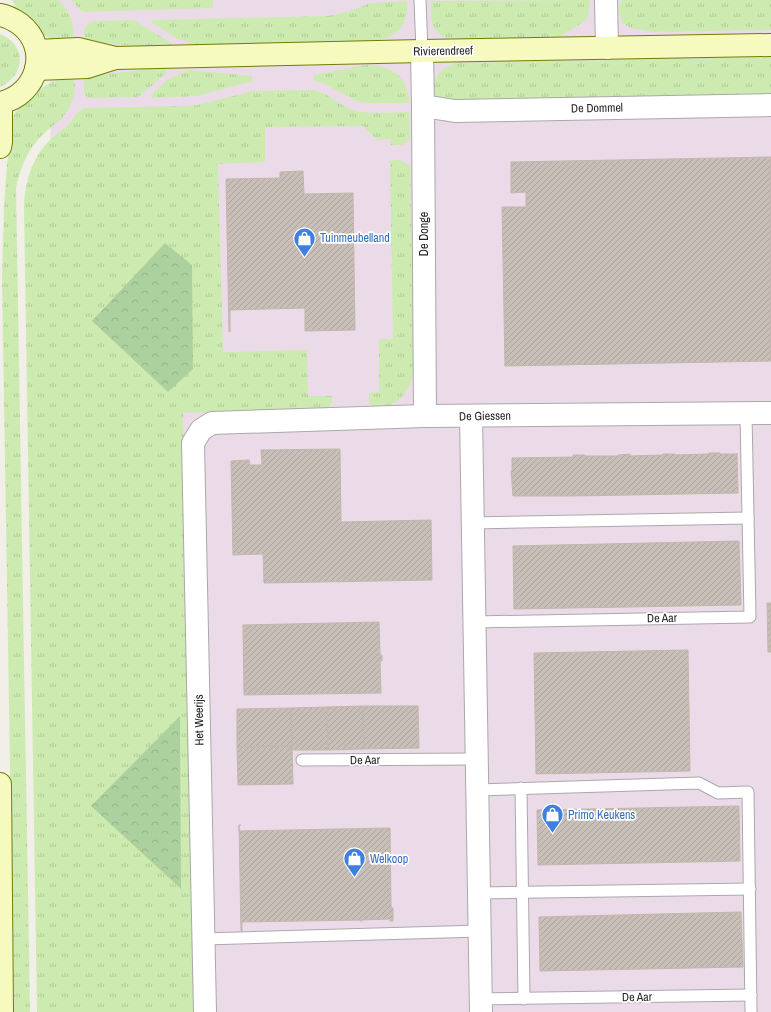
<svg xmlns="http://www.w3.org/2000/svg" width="771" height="1012" viewBox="0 0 771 1012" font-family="'Archivo Narrow',sans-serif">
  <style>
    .industrial { fill: #ebdbe8 }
    .grass { fill: url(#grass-tufts) }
    .forest { fill: url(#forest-crowns) }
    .building { fill: url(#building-hatch); stroke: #c4b6ab }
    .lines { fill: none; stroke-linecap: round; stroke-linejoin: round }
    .service-casing { stroke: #a9a9a9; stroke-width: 13 }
    .minor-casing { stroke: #a9a9a9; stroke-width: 24 }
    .secondary-casing { stroke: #707d05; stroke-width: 24 }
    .service { stroke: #fff; stroke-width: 11 }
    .minor { stroke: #fff; stroke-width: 22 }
    .secondary { stroke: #f7fabf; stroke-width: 22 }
    .labels { text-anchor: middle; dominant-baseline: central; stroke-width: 3.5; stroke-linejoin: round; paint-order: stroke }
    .street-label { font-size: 12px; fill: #222; stroke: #fff }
    .shop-label { font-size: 12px; fill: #366cbe; stroke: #fff; text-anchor: start }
  </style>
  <defs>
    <pattern id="grass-tufts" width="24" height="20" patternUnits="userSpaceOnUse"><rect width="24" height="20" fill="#cdebb0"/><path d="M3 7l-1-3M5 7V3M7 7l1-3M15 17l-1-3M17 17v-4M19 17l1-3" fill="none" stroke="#b0c997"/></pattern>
    <pattern id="forest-crowns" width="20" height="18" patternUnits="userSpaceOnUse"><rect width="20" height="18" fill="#add19e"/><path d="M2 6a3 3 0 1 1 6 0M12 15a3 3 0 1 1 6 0" fill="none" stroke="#95b388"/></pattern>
    <pattern id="building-hatch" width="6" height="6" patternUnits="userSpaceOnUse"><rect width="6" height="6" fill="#c7bfb8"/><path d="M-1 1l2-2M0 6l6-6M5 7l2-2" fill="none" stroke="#aba49e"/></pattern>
  </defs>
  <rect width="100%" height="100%" fill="#f2efe9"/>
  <path class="industrial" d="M49,0H771V1012H60Z"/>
  <g class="grass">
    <path d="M12,0H58C71,11 74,24 74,41C67,40 58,41 52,39C40,35 17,12 12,0Z"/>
    <path d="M71,0H213V8L85,12L80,10Z"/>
    <path d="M590,0L588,19L558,38L446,41V38C429,29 431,18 431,1Z"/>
    <path d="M622,0H771V30L653,32L630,28L622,22L618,8Z"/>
    <path d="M407,1C408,21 402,35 381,39V42L194,45L190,44L187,41L176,38L151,22L152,20L327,16L347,12L371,3Z"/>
    <path d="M134,20L171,43V46H138L83,42L84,31L85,27L87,25L93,21Z"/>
    <path d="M0,34C27,45 26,75 0,87Z"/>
    <path d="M771,57V96L447,103C444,102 440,101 438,100C429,93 434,77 441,71C445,67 450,65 455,63Z"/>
    <path d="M366,65C385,64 404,73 408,93C409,96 409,100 409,103H370L358,102L325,84L320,82L314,81V75Z"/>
    <path d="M166,68L167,72L141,95L136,97L89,98L84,94V77L149,69Z"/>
    <path d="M189,70L252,76V82L245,83L197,96L153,98L151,96L152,94L167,80Z"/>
    <path d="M71,78L74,79C77,92 71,108 62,118C58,122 54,125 50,128C44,133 38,139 33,146C24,159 19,173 16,188L30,1012H14L2,278L4,209L6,177L11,124C12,121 13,118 14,115C19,107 43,85 52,82C58,79 65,79 71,78Z"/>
    <path d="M311,90C327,91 338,105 353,110C367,115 394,112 409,112L410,139L403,145H391L390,139L377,140L363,126L265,127V162L218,164L223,352L307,350L308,396H332V403L326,410L183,413L195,1012H37L24,207C25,181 32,156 53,137C57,133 62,130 67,126C73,120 76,112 84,108L188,106L198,105L253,91Z"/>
    <path d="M390,160H400L410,166L414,367C412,390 400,406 375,409L369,403V393L379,392V339H393Z"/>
  </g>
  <g class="forest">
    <path d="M165,243L192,265L193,369L168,392L92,321Z"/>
    <path d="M180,716L181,889L91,806Z"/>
  </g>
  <g class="building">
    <path d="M771,157V361L505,366L502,207H526V192L511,193V162Z"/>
    <path d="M303,171L304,194L353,193L355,330L305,331V308L230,310V332H229L226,179L280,178V172Z"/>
    <path d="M340,449L341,522L431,520L432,580L264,583L263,554L233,555L231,461L249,460L250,465H262L261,450Z"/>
    <path d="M709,453H720V454H736L737,453L738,493L574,496H513L511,471H512V458L573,457V455H585V456H619L618,455L630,454V456L663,455V454H675V455L709,454Z"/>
    <path d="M739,541L741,605L514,609L513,546Z"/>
    <path d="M767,603H771V652H768Z"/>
    <path d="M379,622L380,655H382V661H380L381,693L244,695L243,625Z"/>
    <path d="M688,650L690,771L536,774L534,653Z"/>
    <path d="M363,706L364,749L328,750L327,707Z"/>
    <path d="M363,706H418L419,748L364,749Z"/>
    <path d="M327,707L328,750H292L291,708Z"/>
    <path d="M291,708L292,746L237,747V709Z"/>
    <path d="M292,746L293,784L238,785L237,747Z"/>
    <path d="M739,806L740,861L538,865L537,810Z"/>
    <path d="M239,825H241H239V831L390,828L391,908H393V921H390V919L362,920V921H360V920L242,922V931H241Z"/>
    <path d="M741,912L743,967L540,971L539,917Z"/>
  </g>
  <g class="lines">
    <defs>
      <g id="service">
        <path d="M420,0L422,51"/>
        <path d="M473,523L748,518"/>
        <path d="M474,622L750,617L746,414"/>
        <path d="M302,760L477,759"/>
        <path d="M521,788L524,999"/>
        <path d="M477,790L699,783L718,793L748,792L751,1012"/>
        <path d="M479,893L750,889"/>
        <path d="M203,939L480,931"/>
        <path d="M480,999L751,995"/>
      </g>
      <g id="minor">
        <path d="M606,0L607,48"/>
        <path d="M422,51L423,106L425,416"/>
        <path d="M423,106L455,111L771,105"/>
        <path d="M471,416L481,1012"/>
        <path d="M205,1012L193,443L201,430L212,423L425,416L771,413"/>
      </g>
      <g id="secondary">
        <path d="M0,15C7,16 14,20 20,24C51,48 38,95 0,103"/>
        <path d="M37,51L78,49L115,58L422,51L771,45"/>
        <path d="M36,69L87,67L115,58"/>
        <path d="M0,147L1,142V103"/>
        <path d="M0,784L2,1012"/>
      </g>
    </defs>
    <use href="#service" class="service-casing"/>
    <use href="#minor" class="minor-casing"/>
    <use href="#secondary" class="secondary-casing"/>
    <use href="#service" class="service"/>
    <use href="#minor" class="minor"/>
    <use href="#secondary" class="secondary"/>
  </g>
  <defs>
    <symbol id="shop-pin" viewBox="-11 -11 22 30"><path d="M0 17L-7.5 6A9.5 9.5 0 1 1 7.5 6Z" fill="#3f7fe0" stroke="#fff"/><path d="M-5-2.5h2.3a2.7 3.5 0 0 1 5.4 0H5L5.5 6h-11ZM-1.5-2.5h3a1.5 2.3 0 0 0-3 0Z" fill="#fff"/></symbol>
  </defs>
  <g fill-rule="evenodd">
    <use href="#shop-pin" x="292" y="226" width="25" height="34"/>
    <use href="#shop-pin" x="540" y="802" width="25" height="34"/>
    <use href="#shop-pin" x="342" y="846" width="25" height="34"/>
  </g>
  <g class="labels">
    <g class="street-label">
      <text transform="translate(443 51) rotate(-1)">Rivierendreef</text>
      <text transform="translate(597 108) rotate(-1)">De Dommel</text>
      <text transform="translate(424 234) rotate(-90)">De Donge</text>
      <text transform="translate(485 416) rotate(-1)">De Giessen</text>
      <text transform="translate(662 618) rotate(-1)">De Aar</text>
      <text transform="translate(199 720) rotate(-91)">Het Weerijs</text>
      <text transform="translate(365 760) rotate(-1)">De Aar</text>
      <text transform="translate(637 997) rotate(-1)">De Aar</text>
    </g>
    <g class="shop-label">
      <text x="320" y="238">Tuinmeubelland</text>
      <text x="568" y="815">Primo Keukens</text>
      <text x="370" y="859">Welkoop</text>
    </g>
  </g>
</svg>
